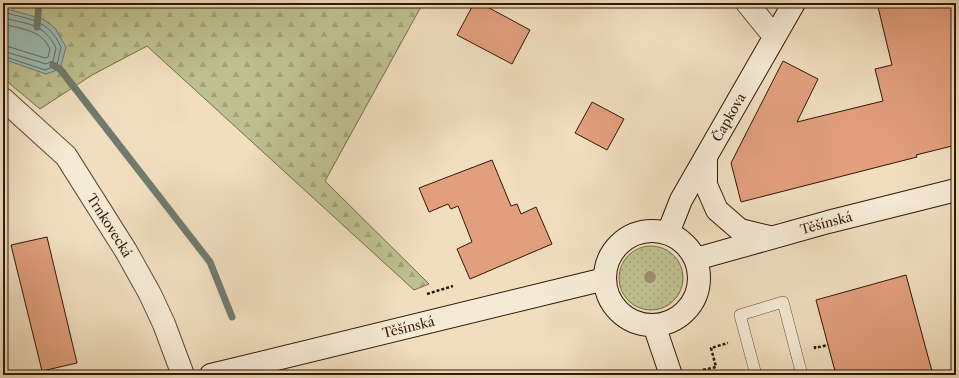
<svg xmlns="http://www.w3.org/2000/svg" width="959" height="378" viewBox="0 0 959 378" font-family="'Libre Caslon Text',serif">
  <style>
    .grass { fill: url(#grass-dots); stroke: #786c49 }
    .forest { fill: url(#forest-firs); stroke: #786c49 }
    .water { fill: #9abcb5; stroke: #707b6e }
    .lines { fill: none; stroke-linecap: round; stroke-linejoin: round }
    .shore { stroke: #666a5c; stroke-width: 1 }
    .stream { stroke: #707b6e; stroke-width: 7 }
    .building { fill: #e29f7e; stroke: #321903 }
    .lane-casing { stroke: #624a32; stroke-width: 12 }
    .street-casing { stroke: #624a32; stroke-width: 24 }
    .secondary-casing { stroke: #321903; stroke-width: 24 }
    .path { stroke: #321903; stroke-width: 2.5; stroke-dasharray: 3 2; stroke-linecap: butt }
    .lane { stroke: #f5ead5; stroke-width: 11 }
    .street { stroke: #f5ead5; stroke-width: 22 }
    .secondary { stroke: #f5ead5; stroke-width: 22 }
    .tree { fill: #9f8d6f }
    .labels { text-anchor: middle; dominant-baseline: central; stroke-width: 3; stroke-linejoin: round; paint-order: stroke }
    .street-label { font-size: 13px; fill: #321903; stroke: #f5ead5 }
  </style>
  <defs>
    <pattern id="grass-dots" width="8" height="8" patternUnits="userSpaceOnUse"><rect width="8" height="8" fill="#bec08f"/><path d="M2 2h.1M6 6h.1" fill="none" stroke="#a4a47a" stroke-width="1.8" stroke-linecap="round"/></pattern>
    <pattern id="forest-firs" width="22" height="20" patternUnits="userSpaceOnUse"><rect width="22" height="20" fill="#bec08f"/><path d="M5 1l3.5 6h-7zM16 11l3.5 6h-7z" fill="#a4a47a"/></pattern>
  </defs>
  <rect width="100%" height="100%" fill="#f0debf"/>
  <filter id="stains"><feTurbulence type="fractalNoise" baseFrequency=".005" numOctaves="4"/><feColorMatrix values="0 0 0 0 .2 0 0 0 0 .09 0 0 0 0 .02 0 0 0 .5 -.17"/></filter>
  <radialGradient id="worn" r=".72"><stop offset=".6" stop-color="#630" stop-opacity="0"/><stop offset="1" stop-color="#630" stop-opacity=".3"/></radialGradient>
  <circle class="grass" cx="651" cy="278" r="32"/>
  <path class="forest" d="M15,3H423L325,181L429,284L414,290L147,46L92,75L40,109L3,78V33Z"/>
  <path class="water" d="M3,8L43,19L55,28L66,47L60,69L46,74L3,59Z"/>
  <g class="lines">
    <g class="shore">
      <path d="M3,12C31,20 48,19 61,47L57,65L45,70L3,56"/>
      <path d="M3,18C27,24 44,23 56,48L53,61L46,64L3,51"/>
      <path d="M3,24C21,29 42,30 50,49L48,57L45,58L3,45"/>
    </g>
    <g class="stream">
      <path d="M37,27L39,3"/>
      <path d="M53,65L60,69L210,262L232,317"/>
    </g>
  </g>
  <g class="building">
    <path d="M474,3H480L530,30L512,64L457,35Z"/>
    <path d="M877,3H956V145L916,155L917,157L741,202L731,163L783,61L818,79L797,122L883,101L875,69L892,65Z"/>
    <path d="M592,102L624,119L607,150L575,133Z"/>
    <path d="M492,160L511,206L517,204L521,214L536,207L552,244L470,279L457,249L472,242L458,206L451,209L448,204L429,212L419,188Z"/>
    <path d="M47,237L77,363L42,371L11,245Z"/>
    <path d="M906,275L933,375H836L816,300Z"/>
  </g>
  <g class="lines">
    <defs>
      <path id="lane" d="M756,375L740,315L783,302L802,375"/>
      <g id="street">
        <path d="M747,3L774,36"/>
        <path id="s1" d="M3,99L66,156L126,251L150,294L164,324L183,375"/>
      </g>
      <g id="secondary">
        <path d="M706,157V185L717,210L740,230L769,237"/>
        <circle cx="652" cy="278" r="47"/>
        <path id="s2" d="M668,233L681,200L794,3"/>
        <path id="s3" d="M696,259L828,222L956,190"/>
        <path d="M654,325L671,375"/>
        <path id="s4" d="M211,375L605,279"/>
      </g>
    </defs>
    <use href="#lane" class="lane-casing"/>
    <use href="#street" class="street-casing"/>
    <use href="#secondary" class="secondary-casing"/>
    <g class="path">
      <path d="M427,294L453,286"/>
      <path d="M815,346V348L828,345"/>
      <path d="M703,370L716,367L711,348L728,343"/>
    </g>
    <use href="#lane" class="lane"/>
    <use href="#street" class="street"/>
    <use href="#secondary" class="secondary"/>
  </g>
  <circle class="tree" cx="650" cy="277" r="6"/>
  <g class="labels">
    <g class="street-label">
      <text stroke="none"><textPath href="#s2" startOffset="131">Čapkova</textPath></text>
      <text stroke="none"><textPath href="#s3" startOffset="135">Těšínská</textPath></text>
      <text stroke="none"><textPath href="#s1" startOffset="167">Trnkovecká</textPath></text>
      <text stroke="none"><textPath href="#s4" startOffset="203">Těšínská</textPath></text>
    </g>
  </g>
  <rect width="959" height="378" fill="none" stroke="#f0debf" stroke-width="16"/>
  <rect x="4" y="4" width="951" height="370" fill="none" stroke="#321903" stroke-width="2"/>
  <rect x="8" y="8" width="943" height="362" fill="none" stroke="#321903"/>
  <rect width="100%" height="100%" filter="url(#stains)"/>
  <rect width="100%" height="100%" fill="url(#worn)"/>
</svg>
